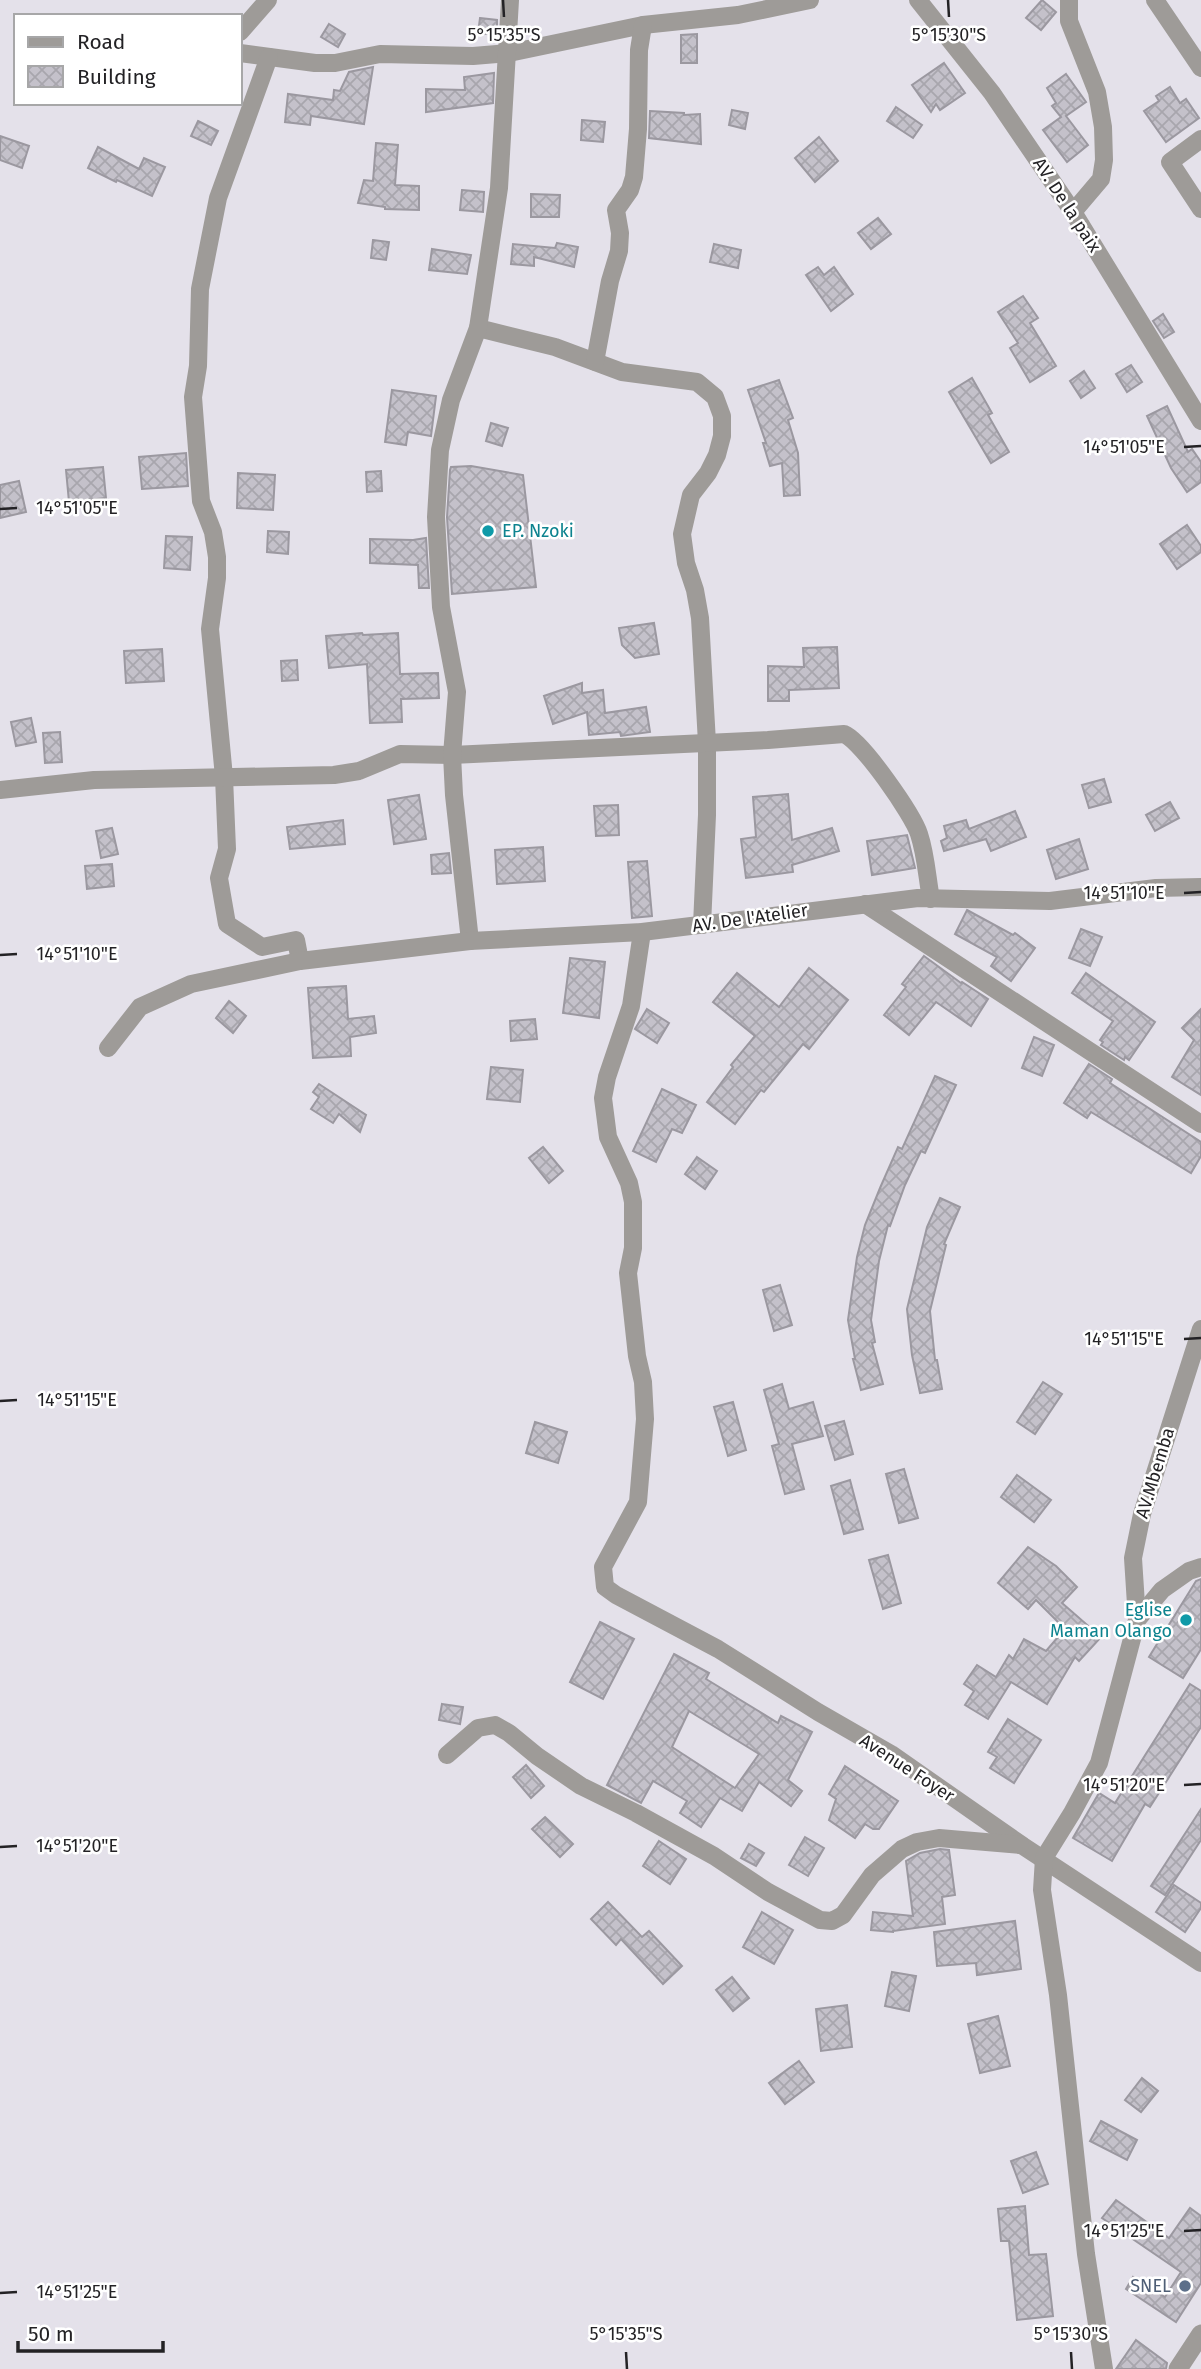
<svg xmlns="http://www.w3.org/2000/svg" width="1201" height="2369" viewBox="0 0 1201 2369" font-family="'Fira Sans',sans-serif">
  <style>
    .building { fill: url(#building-cross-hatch); stroke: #9b98a0; stroke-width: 2; fill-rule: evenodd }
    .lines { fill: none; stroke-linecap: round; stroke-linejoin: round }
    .minor { stroke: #9e9b98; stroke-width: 18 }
    .tertiary { stroke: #9e9b98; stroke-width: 19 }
    .ticks { fill: none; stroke: #232225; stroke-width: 2.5 }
    .culture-dot { fill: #0f9aa8; stroke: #fff; stroke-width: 2.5 }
    .service-dot { fill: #5c6f8a; stroke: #fff; stroke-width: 2.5 }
    .labels { text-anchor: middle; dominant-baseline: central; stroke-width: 5; stroke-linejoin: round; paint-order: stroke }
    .street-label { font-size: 18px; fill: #232225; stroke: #fff }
    .culture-label { font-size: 18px; fill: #0d838f; stroke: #fff; text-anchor: start }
    .service-label { font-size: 18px; fill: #4e5e75; stroke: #fff; text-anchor: end }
    .ticks-label { font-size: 18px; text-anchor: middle; fill: #232225; stroke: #fff; stroke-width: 5; stroke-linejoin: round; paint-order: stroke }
  </style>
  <defs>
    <pattern id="building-cross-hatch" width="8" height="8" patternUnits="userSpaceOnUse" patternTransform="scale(1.75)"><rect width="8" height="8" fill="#c4c1ca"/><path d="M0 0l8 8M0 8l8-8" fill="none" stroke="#a8a6ad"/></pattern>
  </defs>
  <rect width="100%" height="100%" fill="#e4e1ea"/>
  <g class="building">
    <path d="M1042,0L1056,12L1041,30L1026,18Z"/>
    <path d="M480,18L497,20V35L478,33Z"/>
    <path d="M329,24L345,34L338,47L321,37Z"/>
    <path d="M697,34V63H681V35Z"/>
    <path d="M944,63L965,93L940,110L936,104L931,112L912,85Z"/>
    <path d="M373,67L364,124L311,116L310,125L285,122L288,94L333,100L334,90L340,91L349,72Z"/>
    <path d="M494,73L493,103L426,112V89L465,90L464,77Z"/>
    <path d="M1066,74L1086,102L1066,116L1088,145L1067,162L1043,130L1061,117L1052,106L1056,103L1047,88Z"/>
    <path d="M1170,87L1180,103L1186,99L1199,118L1166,142L1144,111L1159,101L1156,96Z"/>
    <path d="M896,107L922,125L913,138L887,121Z"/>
    <path d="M732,110L748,113L745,129L729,125Z"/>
    <path d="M650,111L684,113V115L700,114L701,144L649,138Z"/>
    <path d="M582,120L605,122L603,142L581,140Z"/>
    <path d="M198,121L218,131L211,145L191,136Z"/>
    <path d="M0,136L29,146L22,168L0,160Z"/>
    <path d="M819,137L838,161L815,182L795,158Z"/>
    <path d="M376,143L398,145L395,185L419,186V210L385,209V207L358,203L364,180L373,181Z"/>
    <path d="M98,147L139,169L144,158L165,167L152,196L117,180L116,182L88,168Z"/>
    <path d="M462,190L484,192L483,212L460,210Z"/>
    <path d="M531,194L560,195L559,217H531Z"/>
    <path d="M878,218L891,234L871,249L858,233Z"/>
    <path d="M373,240L389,242L386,260L371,258Z"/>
    <path d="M557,243L578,247L574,267L534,257V266L511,264L513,244L555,248Z"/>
    <path d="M714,244L741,250L738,268L710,262Z"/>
    <path d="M432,249L471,255L467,274L429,270Z"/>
    <path d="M818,267L824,275L834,267L853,294L831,311L806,275Z"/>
    <path d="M1023,296L1038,318L1030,323L1056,366L1030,382L1010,348L1018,343L998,312Z"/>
    <path d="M1163,314L1174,332L1164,338L1153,321Z"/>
    <path d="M1131,365L1142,382L1127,392L1116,374Z"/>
    <path d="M1084,371L1095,388L1081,398L1070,381Z"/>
    <path d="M972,378L992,413L988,415L1009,452L991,463L949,392Z"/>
    <path d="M779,380L793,418L788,420L798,453L800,495L784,496L782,463L770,466L763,443H766L748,390Z"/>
    <path d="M392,390L436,396L431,436L408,432L406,445L385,442Z"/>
    <path d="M1167,406L1188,452L1192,449L1201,462V482L1187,492L1171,468L1147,416Z"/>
    <path d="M491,423L508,428L502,446L486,441Z"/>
    <path d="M186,453L188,486L142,489L139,457Z"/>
    <path d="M471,466L523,475L536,587L452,594L447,517L450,470L451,467Z"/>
    <path d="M103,467L106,498L69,502L66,470Z"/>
    <path d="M381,471L382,491L367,492L366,472Z"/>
    <path d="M238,473L275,475L273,510L237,508Z"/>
    <path d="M19,481L26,512L0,518V485Z"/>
    <path d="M1187,525L1201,546V552L1177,569L1160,544Z"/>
    <path d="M268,531L289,532L288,554L267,552Z"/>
    <path d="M166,536L192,537L190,570L164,568Z"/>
    <path d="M426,538L429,588H419L418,565L370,563V539L413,540Z"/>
    <path d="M654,623L659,654L635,658L622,645L619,628Z"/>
    <path d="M362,633L363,635L398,633L400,674L438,673L439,698L401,699L402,722L370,723L367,664L329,668L326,636Z"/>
    <path d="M837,647L839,688L789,690V701H768V666L804,667L803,648Z"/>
    <path d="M162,649L164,681L126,683L124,651Z"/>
    <path d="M297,660L298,680L282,681L281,661Z"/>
    <path d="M582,683V693L603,690L605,713L646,707L650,732L621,736L620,732L589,735L587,712L553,724L544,696Z"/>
    <path d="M31,718L36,742L16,746L11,722Z"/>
    <path d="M60,732L62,762L45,763L43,733Z"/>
    <path d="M1104,779L1111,802L1089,808L1082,785Z"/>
    <path d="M788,794L792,840L832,828L839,851L792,865L793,872L746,878L741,839L756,837L753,797Z"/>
    <path d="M419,795L426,839L394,844L388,800Z"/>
    <path d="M1170,802L1179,818L1155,831L1146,815Z"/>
    <path d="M618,805L619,835L596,836L594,806Z"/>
    <path d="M1015,811L1026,837L991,851L986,839L944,851L941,841L947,838L944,826L966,820L969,829Z"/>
    <path d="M343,820L345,844L290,849L287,827Z"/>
    <path d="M112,828L118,854L101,858L96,831Z"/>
    <path d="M907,835L915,868L872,875L867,841Z"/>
    <path d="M1079,839L1088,869L1056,879L1047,850Z"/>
    <path d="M543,847L545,881L497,884L495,850Z"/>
    <path d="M449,853L451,873L432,874L431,855Z"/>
    <path d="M647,861L652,916L632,918L628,862Z"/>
    <path d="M112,864L114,886L87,889L85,866Z"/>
    <path d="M967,910L1013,935L1015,933L1035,948L1011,981L991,966L997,957L955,934Z"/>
    <path d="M1081,929L1102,937L1090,966L1069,958Z"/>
    <path d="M924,956L961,983L962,982L988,999L971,1026L936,1002L909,1035L884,1015L906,987L902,984Z"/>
    <path d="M570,958L605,962L599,1018L563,1013Z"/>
    <path d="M809,968L848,1000L809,1049L803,1044L764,1092L761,1090L735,1124L707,1102L733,1067L731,1065L755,1036L713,1002L737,973L779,1007Z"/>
    <path d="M1086,973L1155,1022L1129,1060L1125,1057L1124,1060L1101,1045L1103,1042L1100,1040L1113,1021L1072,993Z"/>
    <path d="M346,986L348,1019L374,1016L376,1033L350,1037L351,1056L313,1058L308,988Z"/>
    <path d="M229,1001L246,1016L233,1033L216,1018Z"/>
    <path d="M647,1009L669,1023L657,1043L635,1029Z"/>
    <path d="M1201,1009V1095L1172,1077L1194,1040L1182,1028Z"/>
    <path d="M535,1019L537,1039L511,1041L510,1021Z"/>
    <path d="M1034,1037L1054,1045L1042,1076L1022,1068Z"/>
    <path d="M1089,1064L1112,1079L1110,1083L1201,1142V1156L1191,1173L1091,1112L1087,1118L1064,1103Z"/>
    <path d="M491,1067L523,1070L520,1102L487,1099Z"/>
    <path d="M935,1076L956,1085L925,1153L921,1151L905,1185L890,1226L888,1225L879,1261L871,1320L875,1342L872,1343L883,1384L861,1390L853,1359H855L848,1320L857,1257L865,1225L880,1188L898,1147L902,1149Z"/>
    <path d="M319,1084L366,1115L360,1132L339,1114L333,1123L311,1109L319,1097L313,1092Z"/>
    <path d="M662,1089L696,1105L682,1133L672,1129L656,1162L633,1151Z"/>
    <path d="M543,1147L563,1171L549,1183L529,1158Z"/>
    <path d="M697,1157L717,1171L705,1189L685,1174Z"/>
    <path d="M940,1198L960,1207L944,1244L946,1245L930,1311L935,1360H937L942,1389L920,1393L912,1355L907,1309L927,1227Z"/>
    <path d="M780,1285L792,1325L774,1331L763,1290Z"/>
    <path d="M1043,1382L1062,1394L1035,1434L1017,1422Z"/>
    <path d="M782,1384L789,1409L813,1402L823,1436L792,1444L804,1489L785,1494L772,1446L779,1444L764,1390Z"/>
    <path d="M733,1402L746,1450L728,1456L714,1407Z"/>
    <path d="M844,1421L853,1454L835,1460L825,1426Z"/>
    <path d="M535,1422L567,1432L558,1463L526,1453Z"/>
    <path d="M904,1469L918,1518L899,1523L886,1474Z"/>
    <path d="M1017,1475L1051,1500L1034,1522L1001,1497Z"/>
    <path d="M850,1480L863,1529L844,1534L831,1486Z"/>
    <path d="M1028,1547L1056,1566L1077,1587L1062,1603L1101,1637L1079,1661L1075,1657L1047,1704L1011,1682L988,1719L965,1705L974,1691L964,1684L977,1665L996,1677L1009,1655L1013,1659L1024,1639L1046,1651L1065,1629L1036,1600L1028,1609L998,1583Z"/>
    <path d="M888,1555L901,1603L883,1609L869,1560Z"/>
    <path d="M1201,1579V1649L1183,1678L1149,1657L1196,1581Z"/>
    <path d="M600,1622L634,1639L603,1699L570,1682Z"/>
    <path d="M674,1654L709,1673L706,1679L778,1723L781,1716L812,1732L788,1780L802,1791L791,1806L759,1782L742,1811L720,1798L701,1827L680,1813L687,1801L653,1781L641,1803L607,1785ZM689,1711L759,1754L735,1788L672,1747Z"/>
    <path d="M1190,1684L1201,1691V1727L1150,1807L1145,1804L1112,1861L1073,1838L1099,1793L1115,1803Z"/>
    <path d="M442,1704L463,1707L460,1724L439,1720Z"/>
    <path d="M1008,1719L1041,1740L1014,1783L990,1768L997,1757L988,1752Z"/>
    <path d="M526,1765L544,1786L531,1798L513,1777Z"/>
    <path d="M845,1766L898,1801L879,1829H873L865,1824L855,1838L829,1820L836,1799L829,1794Z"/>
    <path d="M1201,1809V1840L1165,1895L1151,1886Z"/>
    <path d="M545,1817L573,1844L560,1857L532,1829Z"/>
    <path d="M805,1837L824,1848L808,1876L789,1865Z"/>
    <path d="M659,1841L686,1859L670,1884L643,1866Z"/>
    <path d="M749,1844L764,1853L756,1866L741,1858Z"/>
    <path d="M940,1849L949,1850L955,1895L942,1897L945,1924L893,1931V1932L871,1930L873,1912L913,1916L906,1861L920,1853Z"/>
    <path d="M1174,1885L1201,1903V1908L1185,1932L1156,1912Z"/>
    <path d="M608,1902L642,1937L649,1931L682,1966L663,1984L621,1939L616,1945L591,1919Z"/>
    <path d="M762,1912L793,1930L774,1964L743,1947Z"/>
    <path d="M1015,1921L1021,1969L977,1975L976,1963L937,1966L934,1932Z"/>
    <path d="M892,1972L916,1976L909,2011L885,2006Z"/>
    <path d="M732,1977L749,1998L733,2011L716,1990Z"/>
    <path d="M847,2005L852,2047L821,2051L816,2009Z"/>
    <path d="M998,2016L1010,2066L980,2073L968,2024Z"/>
    <path d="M799,2061L814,2082L785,2104L769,2083Z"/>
    <path d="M1142,2078L1158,2091L1141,2112L1125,2100Z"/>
    <path d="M1101,2121L1137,2140L1127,2160L1090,2141Z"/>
    <path d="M1036,2152L1048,2184L1023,2193L1011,2161Z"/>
    <path d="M1116,2200L1169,2238L1190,2208L1201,2216V2283L1176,2322L1126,2289L1133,2277L1165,2297L1181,2272L1102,2218Z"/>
    <path d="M1025,2206L1029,2255L1046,2254L1053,2316L1017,2320L1009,2241H1001L998,2209Z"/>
    <path d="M1136,2340L1167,2363L1166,2369H1116Z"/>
  </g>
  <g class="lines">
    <g class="minor">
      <path d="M918,0L992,93L1073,212L1201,421"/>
      <path d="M1069,0V21L1097,92L1103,127L1104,160L1101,179L1073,212"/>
      <path d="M1155,0L1201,68"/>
      <path d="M240,32L268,0"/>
      <path d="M240,53L315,63H335L380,54L473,56L509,53L643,25L738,15L810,0"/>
      <path d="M269,57L218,198L200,289L198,366L193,397L201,501L213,532L217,557V578L210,629L224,777L227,849L219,878L227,924L262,947L296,940L300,961"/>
      <path d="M1201,139L1170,162L1201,209"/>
      <path d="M478,328L555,347L622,372L697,382L715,397L722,416V436L717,455L708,473L691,495L682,534L686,563L695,590L700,618L707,743V815L702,925"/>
      <path d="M595,362L610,281L619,251L620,233L616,210L630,190L634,177L638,129L639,50L643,25"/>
      <path d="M0,790L94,780L334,775L359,771L400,754L452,755L768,740L844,734C862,741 913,815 919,834C926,855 927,877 931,899"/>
      <path d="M865,904L1201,1124"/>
      <path d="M642,932L631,1006L607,1077L603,1098L608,1137L629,1183L633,1202V1248L628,1273L637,1356L643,1382L645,1419L638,1502L603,1567L605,1587L616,1595L718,1649L818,1712L891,1754L1023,1846L1201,1963"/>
      <path d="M470,941L454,795L452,755L457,692L441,607L436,517L440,450L451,400L478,328L499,188L510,0"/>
      <path d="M108,1048L140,1007L191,984L300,961L470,941L642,932L918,898L1050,901L1156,888L1201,887"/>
      <path d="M1137,1620L1133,1558L1142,1514L1201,1329"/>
      <path d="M447,1755L478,1728L495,1725L509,1733L537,1756L581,1786L636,1813L714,1856L768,1892L820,1920L832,1921L843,1915L872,1875L902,1849L917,1842L939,1838L1020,1845"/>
      <path d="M1104,2369L1086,2254L1058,1995L1042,1890L1044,1858L1072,1813L1099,1763L1137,1620L1162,1590L1189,1571L1201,1567"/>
    </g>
    <path class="tertiary" d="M1178,2369L1201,2334"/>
  </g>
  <path class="ticks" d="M503,0L504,17M948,0L949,17M1184,447L1201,446M0,509L17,508M1184,893L1201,892M0,955L17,954M1184,1339L1201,1338M0,1401L17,1400M1184,1785L1201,1784M0,1847L17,1846M1184,2231L1201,2230M0,2293L17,2292M626,2352L627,2369M1071,2352L1072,2369"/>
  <g class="culture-dot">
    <circle cx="488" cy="531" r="7"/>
    <circle cx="1186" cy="1620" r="7"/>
  </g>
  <circle class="service-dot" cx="1185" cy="2286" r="7"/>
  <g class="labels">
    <g class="street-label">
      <text transform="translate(1067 205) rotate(57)">AV. De la paix</text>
      <text transform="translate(750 918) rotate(-8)">AV. De l'Atelier</text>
      <text transform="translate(1155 1473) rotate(-73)">AV.Mbemba</text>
      <text transform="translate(907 1768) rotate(33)">Avenue Foyer</text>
    </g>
    <g class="culture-label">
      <text x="502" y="531">EP. Nzoki</text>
      <text x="1172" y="1610" text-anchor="end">Eglise<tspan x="1172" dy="21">Maman Olango</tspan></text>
    </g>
    <g class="service-label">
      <text x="1171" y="2286">SNEL</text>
    </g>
  </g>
  <g class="ticks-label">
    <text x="504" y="41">5°15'35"S</text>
    <text x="949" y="41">5°15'30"S</text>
    <text x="1124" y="453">14°51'05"E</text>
    <text x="77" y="514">14°51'05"E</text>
    <text x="1124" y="899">14°51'10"E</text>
    <text x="77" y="960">14°51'10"E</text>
    <text x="1124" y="1345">14°51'15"E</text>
    <text x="77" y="1406">14°51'15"E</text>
    <text x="1124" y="1791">14°51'20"E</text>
    <text x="77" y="1852">14°51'20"E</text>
    <text x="1124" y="2237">14°51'25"E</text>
    <text x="77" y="2298">14°51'25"E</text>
    <text x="626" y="2340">5°15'35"S</text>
    <text x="1071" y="2340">5°15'30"S</text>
  </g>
  <rect x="14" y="14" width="228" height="91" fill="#ffffff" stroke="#a7a7a8" stroke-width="2"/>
  <rect x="28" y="37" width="35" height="10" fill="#9e9b98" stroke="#a7a7a8" stroke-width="2"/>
  <text x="77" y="49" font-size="21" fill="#232225">Road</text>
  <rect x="28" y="66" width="35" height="21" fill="url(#building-cross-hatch)" stroke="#a7a7a8" stroke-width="2"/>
  <text x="77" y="84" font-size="21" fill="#232225">Building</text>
  <path d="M18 2341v10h145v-10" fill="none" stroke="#232225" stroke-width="3.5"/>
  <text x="28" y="2341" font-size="21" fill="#232225" stroke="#ffffff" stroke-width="5" paint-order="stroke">50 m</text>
</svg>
